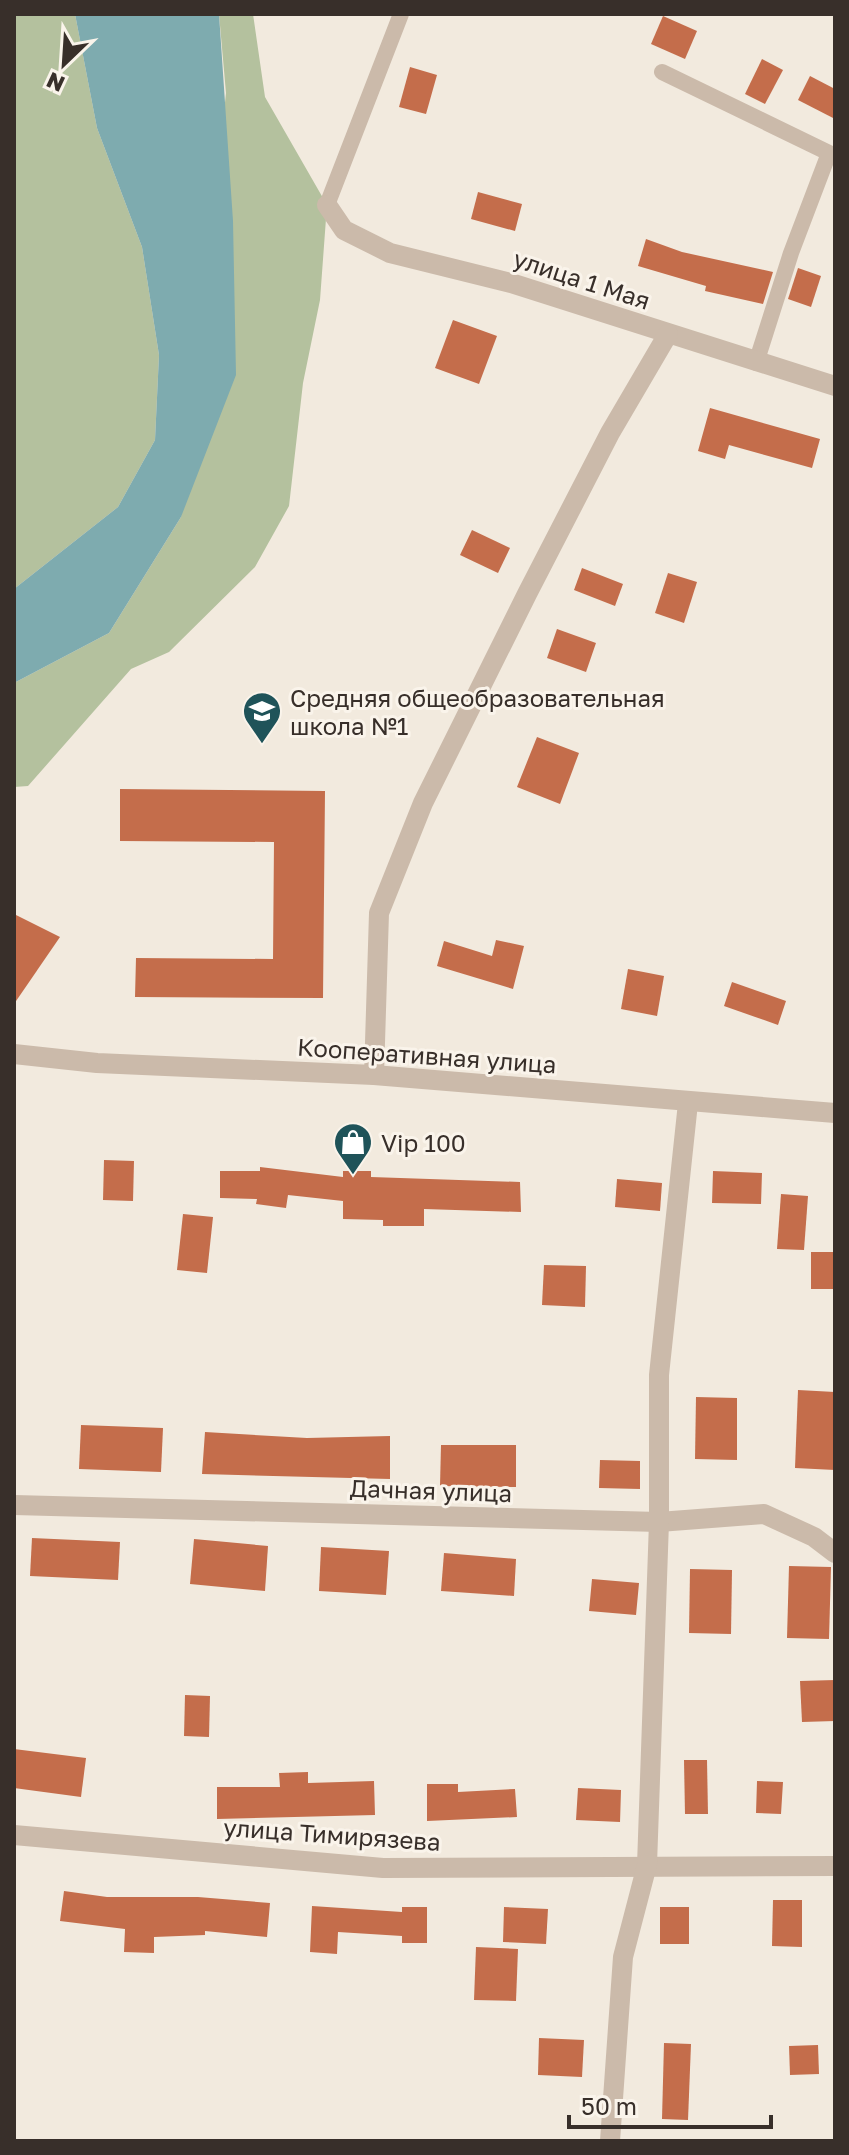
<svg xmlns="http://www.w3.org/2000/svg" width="849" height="2155" viewBox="0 0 849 2155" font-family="'Golos Text',sans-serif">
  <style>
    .green { fill: #b4c19e }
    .water { fill: #7eabaf }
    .building { fill: #c46d4b }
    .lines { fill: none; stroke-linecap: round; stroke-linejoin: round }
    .service { stroke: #cbbaaa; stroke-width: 16 }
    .minor { stroke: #cbbaaa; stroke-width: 20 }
    .tertiary { stroke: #cbbaaa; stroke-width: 20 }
    .labels { text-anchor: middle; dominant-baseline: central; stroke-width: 6; stroke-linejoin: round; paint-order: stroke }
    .street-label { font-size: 24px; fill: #382f2a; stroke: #faf4eb }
    .poi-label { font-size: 24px; fill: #382f2a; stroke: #faf4eb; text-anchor: start }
  </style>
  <rect width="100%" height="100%" fill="#f2eade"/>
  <g class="green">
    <path d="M14,14H75L97,128L142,247L159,355L155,440L118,507L14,589Z"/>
    <path d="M219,14H253L265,97L327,205L320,300L303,383L289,506L255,567L169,652L131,669L28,786L14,787V683L109,633L181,517L226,93Z"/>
  </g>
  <path class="water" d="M75,14H219L233,221L236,375L181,517L109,633L14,683V589L118,507L155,440L159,355L142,247L97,128Z"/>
  <g class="building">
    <path d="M663,16L697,31L685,59L651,44Z"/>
    <path d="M762,59L783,70L765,104L745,94Z"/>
    <path d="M410,67L437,75L426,114L399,107Z"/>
    <path d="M810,76L835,89V119L798,100Z"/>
    <path d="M478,192L522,204L515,231L471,219Z"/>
    <path d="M646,239L682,252L773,272L763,304L705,291L706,286L638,266Z"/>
    <path d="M798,268L821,276L811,307L788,299Z"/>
    <path d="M453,320L497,336L479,384L435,368Z"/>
    <path d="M710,408L820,439L812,468L729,445L725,459L698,451Z"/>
    <path d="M472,530L510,548L498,573L460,555Z"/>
    <path d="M582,568L623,584L615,606L574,590Z"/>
    <path d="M668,573L697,582L684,623L655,613Z"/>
    <path d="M557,629L596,643L586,672L547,658Z"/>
    <path d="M537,737L579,753L560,804L517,787Z"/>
    <path d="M120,789L325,791L323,998L135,997L136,958L273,959L274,842L120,841Z"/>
    <path d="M14,914L60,937L14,1004Z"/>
    <path d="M496,940L524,946L513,989L437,966L444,941L492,956Z"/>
    <path d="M628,969L664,976L657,1016L621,1009Z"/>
    <path d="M732,982L786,1001L778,1025L724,1006Z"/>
    <path d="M104,1160L134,1161L133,1201L103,1200Z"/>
    <path d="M260,1167L343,1177V1171H371V1177L520,1182L521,1212L424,1209V1226H383V1220L343,1219V1201L288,1195L286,1208L256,1204L257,1199L220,1198V1171H260Z"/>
    <path d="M713,1171L762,1173L761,1204L712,1203Z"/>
    <path d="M617,1179L662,1183L660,1211L615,1207Z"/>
    <path d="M781,1194L808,1196L804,1250L777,1249Z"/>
    <path d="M183,1214L213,1217L207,1273L177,1270Z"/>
    <rect x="811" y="1252" width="24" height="37"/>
    <path d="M544,1265L586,1266L585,1307L542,1305Z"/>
    <path d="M798,1390L835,1392V1470L795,1468Z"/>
    <path d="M696,1397L737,1398V1460L695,1459Z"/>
    <path d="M81,1425L163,1428L161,1472L79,1469Z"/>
    <path d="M205,1432L307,1438L390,1436V1479L202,1474Z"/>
    <path d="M441,1445H516V1487L440,1486Z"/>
    <path d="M600,1460L640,1461V1489L599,1488Z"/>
    <path d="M32,1538L120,1542L118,1580L30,1576Z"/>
    <path d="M194,1539L268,1546L265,1591L190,1584Z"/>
    <path d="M321,1547L389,1551L386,1595L319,1591Z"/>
    <path d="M444,1553L516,1559L514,1596L441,1591Z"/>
    <path d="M789,1566L831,1567L829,1639L787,1638Z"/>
    <path d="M690,1569L732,1570L731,1634L689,1633Z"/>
    <path d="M592,1579L639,1583L636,1615L589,1611Z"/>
    <path d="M835,1680V1721L802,1722L800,1681Z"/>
    <path d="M185,1695L210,1696L209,1737L184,1736Z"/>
    <path d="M14,1749L86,1758L81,1797L14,1788Z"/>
    <path d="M684,1760H707L708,1814H685Z"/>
    <path d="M308,1772V1783L374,1781L375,1815L217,1819V1787H280L279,1773Z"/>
    <path d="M757,1781L783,1782L781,1814L756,1813Z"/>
    <path d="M427,1784H458V1792L515,1789L517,1817L427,1821Z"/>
    <path d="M578,1788L621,1790L620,1822L576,1820Z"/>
    <path d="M64,1891L107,1897H198L270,1903L267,1937L205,1931V1935L154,1937V1953L124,1952L125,1929L60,1921Z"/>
    <path d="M773,1900H802V1947L772,1946Z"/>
    <path d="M312,1906L402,1912V1907H427V1943H402V1936L338,1932L337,1954L310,1952Z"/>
    <path d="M504,1907L548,1909L546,1944L503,1942Z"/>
    <rect x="660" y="1907" width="29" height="37"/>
    <path d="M476,1947L518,1949L516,2001L474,2000Z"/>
    <path d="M539,2038L584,2040L582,2077L538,2075Z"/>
    <path d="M664,2043L691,2044L688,2120L662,2119Z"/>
    <path d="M818,2045L819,2074L790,2075L789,2046Z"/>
  </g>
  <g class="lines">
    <g class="service">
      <path d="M662,72L829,153L791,253L756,363"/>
      <path d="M327,205L401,14"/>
    </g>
    <g class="minor">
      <path d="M327,205L344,230L390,253L511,283L835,386"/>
      <path d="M374,1075L379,913L423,803L527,594L610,433L668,334"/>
      <path d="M14,1505L659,1522L764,1514L814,1537L835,1553"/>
      <path d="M14,1835L383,1868L835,1866"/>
      <path d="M610,2141L623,1957L647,1865L659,1522V1375L688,1103"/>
    </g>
    <path class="tertiary" d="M14,1054L97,1063L374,1075L835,1113"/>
  </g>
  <defs>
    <symbol id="school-pin" viewBox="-11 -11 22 30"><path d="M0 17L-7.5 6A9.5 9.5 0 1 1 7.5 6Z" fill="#1f5359" stroke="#faf4eb"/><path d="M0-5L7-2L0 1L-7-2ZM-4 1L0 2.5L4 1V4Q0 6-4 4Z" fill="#fff"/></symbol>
    <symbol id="shop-pin" viewBox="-11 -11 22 30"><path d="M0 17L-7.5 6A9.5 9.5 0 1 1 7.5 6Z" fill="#1f5359" stroke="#faf4eb"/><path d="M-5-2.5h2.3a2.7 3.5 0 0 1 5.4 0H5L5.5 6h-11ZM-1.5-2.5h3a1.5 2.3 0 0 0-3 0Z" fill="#fff"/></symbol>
  </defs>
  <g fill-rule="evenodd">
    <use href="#school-pin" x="240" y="689" width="44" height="60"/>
    <use href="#shop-pin" x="331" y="1120" width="44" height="60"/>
  </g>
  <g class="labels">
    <g class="street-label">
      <text transform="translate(582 279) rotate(18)">улица 1 Мая</text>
      <text transform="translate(427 1055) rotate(4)">Кооперативная улица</text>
      <text transform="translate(431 1490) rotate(2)">Дачная улица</text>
      <text transform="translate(332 1834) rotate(4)">улица Тимирязева</text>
    </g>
    <g class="poi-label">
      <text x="290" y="697">Средняя общеобразовательная<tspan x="290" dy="28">школа №1</tspan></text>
      <text x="381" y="1142">Vip 100</text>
    </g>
  </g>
  <rect width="849" height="2155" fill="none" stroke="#382f2a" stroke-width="32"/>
  <g transform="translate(64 64) rotate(205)" stroke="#faf4eb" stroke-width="6" paint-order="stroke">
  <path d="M0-6L14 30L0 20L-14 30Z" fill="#382f2a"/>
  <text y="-12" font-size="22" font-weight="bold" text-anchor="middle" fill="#382f2a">N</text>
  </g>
  <path d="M569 2115v12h202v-12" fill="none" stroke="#382f2a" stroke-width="4"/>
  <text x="581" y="2115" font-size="24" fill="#382f2a" stroke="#faf4eb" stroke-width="6" paint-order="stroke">50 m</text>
</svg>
